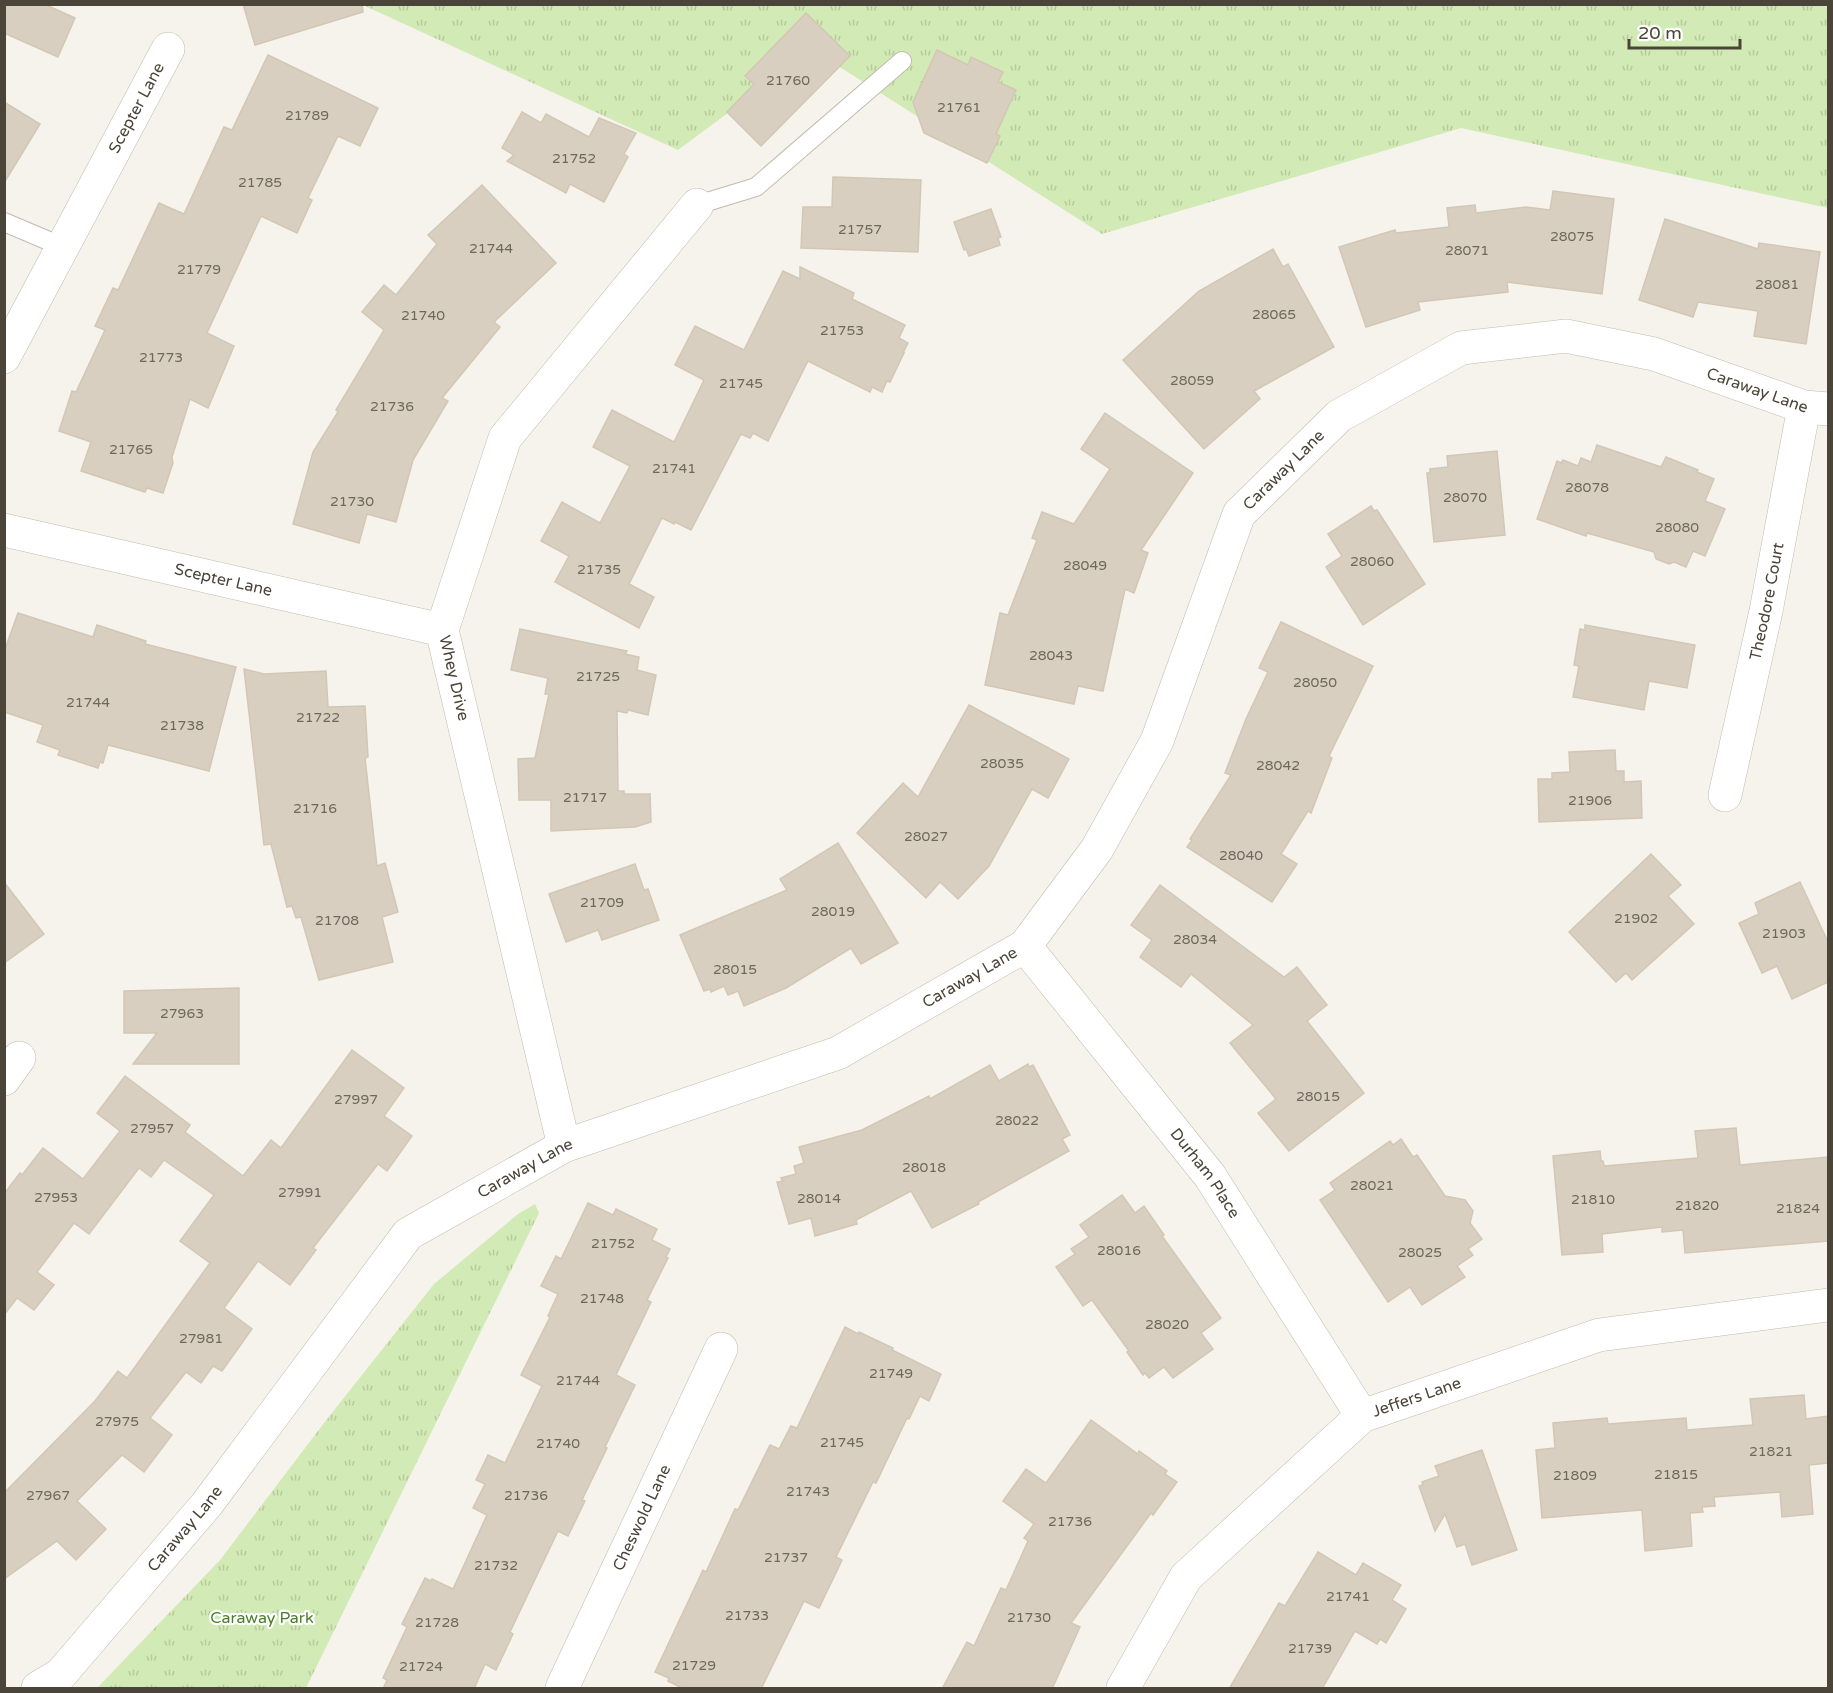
<svg xmlns="http://www.w3.org/2000/svg" width="1833" height="1693" viewBox="0 0 1833 1693" font-family="'Varela Round',sans-serif">
  <style>
    .grass { fill: url(#grass-tufts) }
    .building { fill: #d8cfc1; stroke: #d3c7b4; stroke-width: 1.5 }
    .lines { fill: none; stroke-linecap: round; stroke-linejoin: round }
    .service-casing { stroke: #c2bbae; stroke-width: 20 }
    .minor-casing { stroke: #c2bbae; stroke-width: 34 }
    .service { stroke: #fff; stroke-width: 18 }
    .minor { stroke: #fff; stroke-width: 33 }
    .labels { text-anchor: middle; dominant-baseline: central; stroke-width: 4.5; stroke-linejoin: round; paint-order: stroke }
    .number-label { font-size: 14px; fill: #6e675b }
    .street-label { font-size: 16px; fill: #4b4439; stroke: #fff }
    .park-label { font-size: 16px; fill: #4a7f2a; stroke: #fff }
  </style>
  <defs>
    <pattern id="grass-tufts" width="24" height="20" patternUnits="userSpaceOnUse" patternTransform="scale(1.5)"><rect width="24" height="20" fill="#d2eab5"/><path d="M3 7l-1-3M5 7V3M7 7l1-3M15 17l-1-3M17 17v-4M19 17l1-3" fill="none" stroke="#b6ca9c"/></pattern>
  </defs>
  <rect width="100%" height="100%" fill="#f6f3ec"/>
  <g class="grass">
    <path d="M363,5H1828V208L1461,128L1102,234L813,50L678,150Z"/>
    <path d="M535,1204L539,1213L306,1688H97L220,1560L324,1423L434,1284L518,1214Z"/>
  </g>
  <g class="building">
    <path d="M4,4H44L75,18L58,57L4,33Z"/>
    <path d="M243,4H362L363,12L255,45Z"/>
    <path d="M806,13L850,56L761,146L727,112L754,84L745,76Z"/>
    <path d="M937,50L968,65L971,57L1003,72L998,82L1016,90L996,134L1000,136L987,163L924,133L913,102Z"/>
    <path d="M268,55L378,108L360,146L338,136L308,198L312,200L297,233L261,216L207,333L234,346L208,408L190,399L172,457L173,463L163,493L147,488L145,492L81,471L91,442L59,431L72,391L76,392L105,330L95,326L113,288L118,290L159,203L184,214L224,127L232,130Z"/>
    <path d="M4,102L40,124L4,183Z"/>
    <path d="M522,112L541,123L546,114L589,137L599,118L636,133L624,154L628,157L604,202L570,184L566,193L507,161L514,155L502,148Z"/>
    <path d="M833,177L921,180L918,252L801,248L803,207H832Z"/>
    <path d="M482,185L556,263L494,322L500,327L442,398L448,401L413,460L396,522L367,514L359,543L293,524L313,452L338,412L336,410L384,330L362,312L384,285L396,295L437,244L428,235Z"/>
    <path d="M1553,191L1614,199L1602,294L1507,282L1508,292L1418,302L1420,310L1366,327L1339,247L1395,230L1396,233L1449,227L1447,208L1475,205L1476,213L1526,207L1550,210Z"/>
    <path d="M991,209L1001,237L998,238L1000,245L969,256L966,249L964,250L954,222Z"/>
    <path d="M1665,219L1758,249L1759,243L1820,252L1806,344L1754,336L1758,311L1698,302L1693,317L1639,300Z"/>
    <path d="M1273,249L1283,267L1288,264L1334,347L1254,391L1260,399L1204,449L1123,360L1199,291Z"/>
    <path d="M800,267L854,293L852,299L905,325L899,338L908,343L903,353H904L890,382L887,381L882,392L872,387L870,392L808,361L768,441L753,433L750,438L741,434L691,530L675,522L674,524L662,518L629,584L654,597L639,628L555,582L569,556L541,541L562,502L600,523L630,466L593,447L612,410L674,442L704,380L675,365L695,326L744,350L783,271L800,279Z"/>
    <path d="M1105,413L1193,473L1141,550L1148,553L1134,593L1125,589L1103,691L1078,686L1074,704L985,685L1000,613L1008,615L1037,540L1032,538L1042,512L1074,524L1110,469L1081,449Z"/>
    <path d="M1597,445L1661,467L1666,457L1698,470L1697,472L1714,479L1705,501L1725,509L1705,556L1693,551L1686,567L1674,562L1669,564L1656,559L1654,552L1587,533L1586,536L1537,519L1557,461L1561,463L1563,460L1578,466L1581,458L1591,462Z"/>
    <path d="M1497,451L1505,535L1434,542L1427,473H1430V469L1448,467L1447,456Z"/>
    <path d="M1371,506L1374,511L1377,510L1425,584L1363,625L1326,567L1342,556L1328,534Z"/>
    <path d="M18,613L93,637L97,625L146,641L145,644L236,667L209,771L108,745L103,763L100,762L98,768L58,755L60,750L37,742L43,725L4,712V652Z"/>
    <path d="M1281,622L1373,666L1329,756L1332,758L1311,813L1308,811L1281,854L1297,864L1272,902L1187,847L1192,840L1190,839L1231,775L1225,773L1246,719L1268,672L1259,668Z"/>
    <path d="M1585,625L1695,645L1687,688L1649,681L1644,710L1573,697L1579,666L1574,665L1580,629L1585,630Z"/>
    <path d="M520,629L627,651L625,654L639,657L637,670L656,675L648,715L628,710L627,713L617,711L618,791H624V794H650L651,822L635,827L551,831V800H519L518,759L535,758L549,694H545L548,678L511,670Z"/>
    <path d="M244,669L264,674L326,671L328,707L365,706L368,757L365,758L377,866L385,863L398,912L382,917L393,962L319,980L301,917L296,918L292,906L287,907L271,844L264,845Z"/>
    <path d="M969,705L1069,759L1048,798L1032,789L989,866L958,899L940,882L926,898L857,833L903,783L918,797Z"/>
    <path d="M1615,750L1616,771H1624V782L1641,781L1642,818L1539,822L1538,779H1552V773L1570,772L1569,752Z"/>
    <path d="M838,843L898,943L861,964L851,948L786,988L744,1006L738,991L728,995L724,986L711,992L710,989L704,991L680,935L787,890L780,879Z"/>
    <path d="M1651,854L1681,885L1668,896L1694,924L1632,980L1626,973L1616,982L1569,932Z"/>
    <path d="M635,864L644,890L648,889L659,920L602,940L598,930L566,942L549,894Z"/>
    <path d="M4,882L44,934L4,963Z"/>
    <path d="M1800,882L1828,942V982L1792,999L1777,966L1762,973L1739,923L1759,914L1755,903Z"/>
    <path d="M1160,885L1284,977L1297,967L1327,1005L1307,1021L1364,1093L1289,1151L1258,1113L1276,1099L1230,1043L1253,1025L1191,974L1181,987L1140,957L1152,940L1131,925Z"/>
    <path d="M239,988V1064H133L157,1033H124V991Z"/>
    <path d="M352,1050L404,1088L384,1116L412,1136L387,1171L378,1164L313,1248L316,1250L290,1285L258,1261L224,1308L252,1329L222,1371L213,1366L201,1383L186,1372L150,1418L172,1435L144,1472L122,1455L77,1501L106,1529L76,1560L57,1541L4,1579V1493L95,1401L118,1371L127,1378L210,1263L180,1241L214,1195L164,1160L151,1177L139,1168L89,1234L74,1223L37,1272L54,1285L34,1310L17,1298L4,1315V1194L20,1173L22,1175L43,1148L83,1179L120,1131L97,1113L125,1076L190,1125L185,1132L243,1176L271,1140L281,1148Z"/>
    <path d="M1028,1064L1029,1067L1033,1065L1070,1135L1062,1139L1069,1151L978,1202L979,1204L932,1228L911,1191L856,1220L857,1224L815,1236L811,1218L789,1224L777,1182L783,1181L781,1178L796,1174L794,1166L804,1163L799,1147L862,1130L929,1096L930,1099L990,1065L999,1081Z"/>
    <path d="M1736,1128L1740,1165L1828,1157V1241L1685,1253L1683,1230L1662,1232V1227L1602,1234L1603,1252L1562,1255L1553,1156L1600,1151L1601,1161H1603L1604,1166L1698,1158L1695,1131Z"/>
    <path d="M1401,1139L1413,1157L1417,1155L1445,1196L1465,1200L1473,1211L1470,1223L1482,1239L1468,1249L1473,1255L1457,1266L1465,1277L1422,1305L1410,1287L1388,1302L1320,1200L1335,1190L1330,1183L1390,1141L1393,1145Z"/>
    <path d="M1122,1195L1135,1213L1144,1206L1164,1235L1162,1236L1221,1318L1201,1333L1213,1349L1173,1378L1164,1367L1149,1378L1145,1373L1143,1375L1127,1352L1129,1351L1092,1300L1083,1306L1056,1267L1075,1254L1071,1249L1089,1237L1080,1225Z"/>
    <path d="M588,1203L613,1215L616,1209L657,1229L652,1240L670,1249L666,1257L668,1258L647,1300L651,1302L616,1375L635,1385L605,1447L607,1448L582,1500L585,1501L568,1536L558,1531L510,1632L513,1634L496,1670L485,1664L474,1689H383L387,1680L383,1678L407,1627L402,1624L425,1578L431,1581L432,1579L453,1589L487,1515L473,1508L485,1484L476,1480L488,1455L505,1463L542,1386L521,1375L550,1317L548,1316L558,1294L541,1286L556,1256L561,1259Z"/>
    <path d="M845,1327L858,1334L859,1332L893,1348L892,1350L941,1374L929,1401L920,1396L909,1419L907,1418L876,1483L873,1482L836,1557L842,1560L819,1608L804,1601L761,1689H684L668,1681L669,1678L655,1672L703,1570L706,1572L735,1509L738,1510L770,1445L779,1449L791,1426L797,1428Z"/>
    <path d="M1804,1395L1806,1419L1828,1416V1463L1809,1465L1813,1514L1782,1517L1780,1492L1714,1497L1715,1506L1702,1507L1703,1512L1690,1513L1692,1546L1645,1551L1642,1510L1542,1518L1536,1450L1555,1448L1553,1423L1607,1418L1608,1424L1686,1418L1687,1430L1753,1425L1750,1399Z"/>
    <path d="M1091,1420L1138,1454L1139,1451L1167,1471L1165,1474L1177,1482L1153,1515L1151,1513L1071,1623L1080,1627L1052,1689H942L967,1642L974,1646L1001,1588L1006,1590L1028,1541L1024,1538L1034,1524L1003,1501L1026,1469L1046,1483Z"/>
    <path d="M1482,1450L1517,1550L1472,1565L1465,1544L1457,1547L1445,1514L1435,1531L1419,1486L1423,1485L1422,1482L1439,1476L1435,1466Z"/>
    <path d="M1318,1552L1356,1575L1363,1563L1401,1585L1392,1600L1406,1609L1386,1643L1380,1639L1377,1644L1355,1631L1322,1689H1229L1279,1603L1285,1606Z"/>
  </g>
  <g class="lines">
    <defs>
      <g id="service">
        <path d="M697,205L756,187L902,61"/>
        <path d="M4,222L63,247"/>
      </g>
      <g id="minor">
        <path id="s1" d="M4,357L168,49"/>
        <path id="s2" d="M4,530L442,630"/>
        <path id="s3" d="M1725,795L1766,611L1804,407"/>
        <path id="s4" d="M1025,946L1210,1176L1362,1416"/>
        <path d="M4,1079L19,1058"/>
        <path d="M564,1146L442,630L505,438L697,205"/>
        <path id="s5" d="M38,1688L60,1675L207,1504L408,1234L564,1146L838,1053L1025,946L1097,849L1157,741L1239,514L1339,416L1461,348L1566,336L1654,354L1804,407L1828,409"/>
        <path id="s6" d="M562,1688L721,1349"/>
        <path id="s7" d="M1123,1688L1186,1577L1362,1416L1599,1335L1828,1305"/>
      </g>
    </defs>
    <use href="#service" class="service-casing"/>
    <use href="#minor" class="minor-casing"/>
    <use href="#service" class="service"/>
    <use href="#minor" class="minor"/>
  </g>
  <g class="labels">
    <g class="number-label">
      <text x="788" y="80">21760</text>
      <text x="959" y="107">21761</text>
      <text x="307" y="115">21789</text>
      <text x="574" y="158">21752</text>
      <text x="260" y="182">21785</text>
      <text x="860" y="229">21757</text>
      <text x="1572" y="236">28075</text>
      <text x="491" y="248">21744</text>
      <text x="1467" y="250">28071</text>
      <text x="199" y="269">21779</text>
      <text x="1777" y="284">28081</text>
      <text x="1274" y="314">28065</text>
      <text x="423" y="315">21740</text>
      <text x="842" y="330">21753</text>
      <text x="161" y="357">21773</text>
      <text x="1192" y="380">28059</text>
      <text x="741" y="383">21745</text>
      <text x="392" y="406">21736</text>
      <text x="131" y="449">21765</text>
      <text x="674" y="468">21741</text>
      <text x="1587" y="487">28078</text>
      <text x="1465" y="497">28070</text>
      <text x="352" y="501">21730</text>
      <text x="1677" y="527">28080</text>
      <text x="1372" y="561">28060</text>
      <text x="1085" y="565">28049</text>
      <text x="599" y="569">21735</text>
      <text x="1051" y="655">28043</text>
      <text x="598" y="676">21725</text>
      <text x="1315" y="682">28050</text>
      <text x="88" y="702">21744</text>
      <text x="318" y="717">21722</text>
      <text x="182" y="725">21738</text>
      <text x="1002" y="763">28035</text>
      <text x="1278" y="765">28042</text>
      <text x="585" y="797">21717</text>
      <text x="1590" y="800">21906</text>
      <text x="315" y="808">21716</text>
      <text x="926" y="836">28027</text>
      <text x="1241" y="855">28040</text>
      <text x="602" y="902">21709</text>
      <text x="833" y="911">28019</text>
      <text x="1636" y="918">21902</text>
      <text x="337" y="920">21708</text>
      <text x="1784" y="933">21903</text>
      <text x="1195" y="939">28034</text>
      <text x="735" y="969">28015</text>
      <text x="182" y="1013">27963</text>
      <text x="1318" y="1096">28015</text>
      <text x="356" y="1099">27997</text>
      <text x="1017" y="1120">28022</text>
      <text x="152" y="1128">27957</text>
      <text x="924" y="1167">28018</text>
      <text x="1372" y="1185">28021</text>
      <text x="300" y="1192">27991</text>
      <text x="56" y="1197">27953</text>
      <text x="819" y="1198">28014</text>
      <text x="1593" y="1199">21810</text>
      <text x="1697" y="1205">21820</text>
      <text x="1798" y="1208">21824</text>
      <text x="613" y="1243">21752</text>
      <text x="1119" y="1250">28016</text>
      <text x="1420" y="1252">28025</text>
      <text x="602" y="1298">21748</text>
      <text x="1167" y="1324">28020</text>
      <text x="201" y="1338">27981</text>
      <text x="891" y="1373">21749</text>
      <text x="578" y="1380">21744</text>
      <text x="117" y="1421">27975</text>
      <text x="842" y="1442">21745</text>
      <text x="558" y="1443">21740</text>
      <text x="1771" y="1451">21821</text>
      <text x="1676" y="1474">21815</text>
      <text x="1575" y="1475">21809</text>
      <text x="808" y="1491">21743</text>
      <text x="48" y="1495">27967</text>
      <text x="526" y="1495">21736</text>
      <text x="1070" y="1521">21736</text>
      <text x="786" y="1557">21737</text>
      <text x="496" y="1565">21732</text>
      <text x="1348" y="1596">21741</text>
      <text x="747" y="1615">21733</text>
      <text x="1029" y="1617">21730</text>
      <text x="437" y="1622">21728</text>
      <text x="1310" y="1648">21739</text>
      <text x="694" y="1665">21729</text>
      <text x="421" y="1666">21724</text>
    </g>
    <g class="street-label">
      <text stroke="none"><textPath href="#s1" startOffset="282">Scepter Lane</textPath></text>
      <text stroke="none"><textPath href="#s5" startOffset="2342">Caraway Lane</textPath></text>
      <text stroke="none"><textPath href="#s5" startOffset="1820">Caraway Lane</textPath></text>
      <text stroke="none"><textPath href="#s2" startOffset="225">Scepter Lane</textPath></text>
      <text stroke="none"><textPath href="#s3" startOffset="198">Theodore Court</textPath></text>
      <text transform="translate(454 678) rotate(77)">Whey Drive</text>
      <text stroke="none"><textPath href="#s5" startOffset="1208">Caraway Lane</textPath></text>
      <text stroke="none"><textPath href="#s5" startOffset="722">Caraway Lane</textPath></text>
      <text stroke="none"><textPath href="#s4" startOffset="290">Durham Place</textPath></text>
      <text stroke="none"><textPath href="#s7" startOffset="424">Jeffers Lane</textPath></text>
      <text stroke="none"><textPath href="#s6" startOffset="188">Cheswold Lane</textPath></text>
      <text stroke="none"><textPath href="#s5" startOffset="218">Caraway Lane</textPath></text>
    </g>
    <g class="park-label">
      <text x="262" y="1618">Caraway Park</text>
    </g>
  </g>
  <rect width="1833" height="1693" fill="none" stroke="#4b4439" stroke-width="12"/>
  <path d="M1629 39v9h111v-9" fill="none" stroke="#4b4439" stroke-width="3"/>
  <text x="1638" y="39" font-size="18" fill="#4b4439" stroke="#ffffff" stroke-width="4.5" paint-order="stroke">20 m</text>
</svg>
